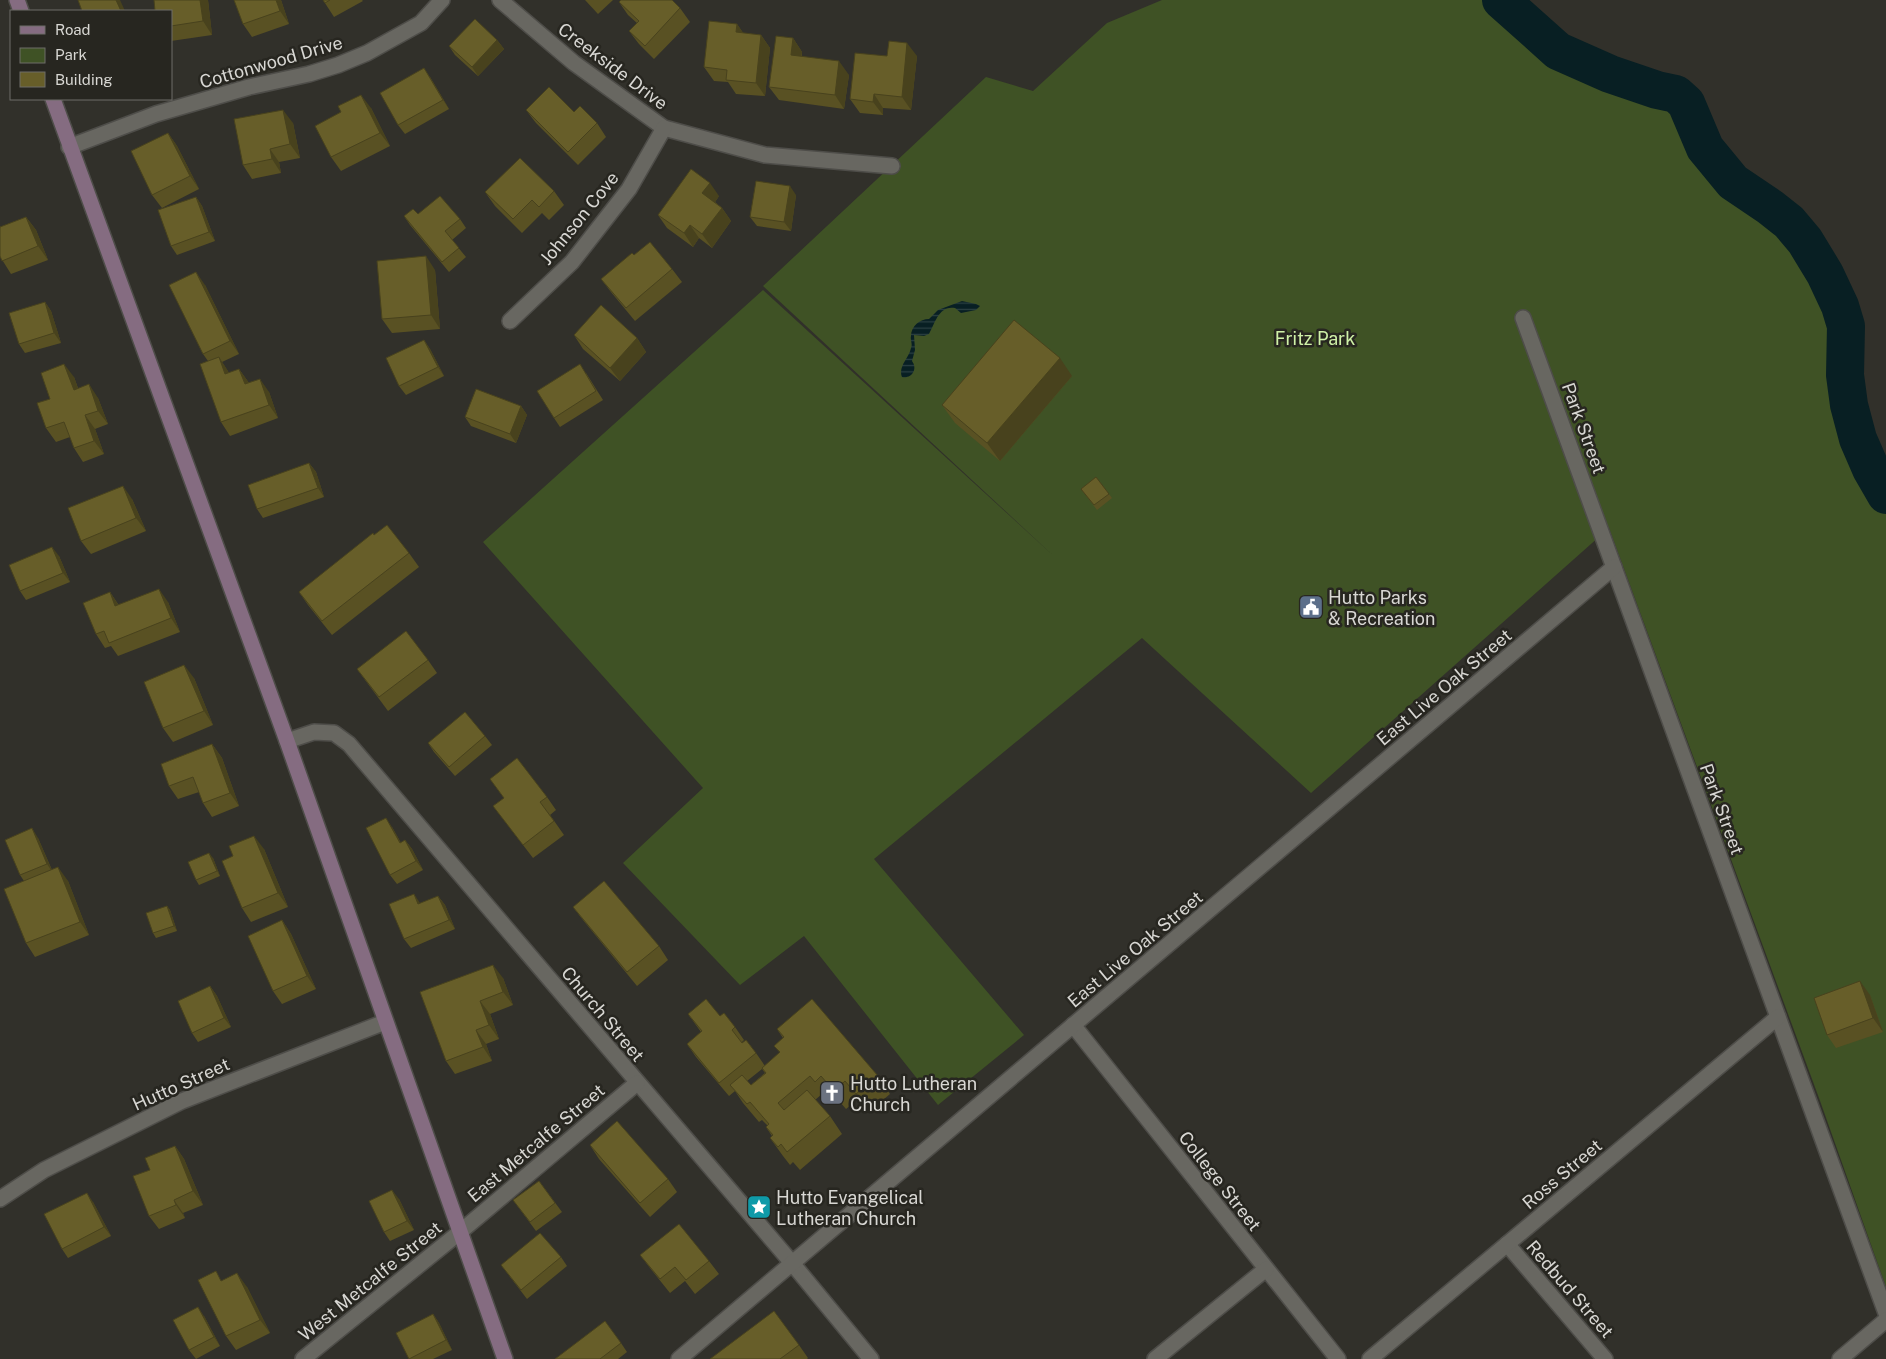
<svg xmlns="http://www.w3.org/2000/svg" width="1886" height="1359" viewBox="0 0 1886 1359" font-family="'Public Sans',sans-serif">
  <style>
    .green { fill: #3f5225 }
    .water { fill: url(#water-rules) }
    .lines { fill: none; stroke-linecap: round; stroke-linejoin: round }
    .river { stroke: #081f23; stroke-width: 38 }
    .street-casing { stroke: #4e4d49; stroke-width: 18 }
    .secondary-casing { stroke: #4e4d49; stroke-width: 18 }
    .street { stroke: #686761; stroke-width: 15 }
    .secondary { stroke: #856c81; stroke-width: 15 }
    .wall { fill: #595123; fill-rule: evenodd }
    .shaded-wall { fill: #48421d }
    .building { fill: #675e29; stroke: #48421d }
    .labels { text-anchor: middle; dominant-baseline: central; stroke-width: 5; stroke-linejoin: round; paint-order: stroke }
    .street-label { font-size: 18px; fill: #d8d7d3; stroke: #272620 }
    .park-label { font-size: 18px; fill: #cff1a7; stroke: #272620 }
    .poi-label { font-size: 18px; fill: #d8d7d3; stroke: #272620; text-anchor: start }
  </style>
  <defs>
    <pattern id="water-rules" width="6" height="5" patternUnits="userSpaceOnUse" patternTransform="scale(1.25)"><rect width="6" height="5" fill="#081f23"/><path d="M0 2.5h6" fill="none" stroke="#2b3f42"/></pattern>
  </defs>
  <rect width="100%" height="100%" fill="#31302a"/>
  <path class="green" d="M1162,0H1520L1595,73L1673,93L1726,174L1798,230L1837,288L1857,402L1880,486L1886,497V1287L1819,1098L1609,528L1311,793L1142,638L874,859L1024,1035L938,1105L804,936L740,985L623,863L703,788L483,542L763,290L1057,559L763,286L986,77L1033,91L1107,23Z"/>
  <path class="water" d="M962,301L976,304L980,306L976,310L961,313L955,308C939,305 935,323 929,334L924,336L914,335L915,350L912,361C918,369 912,379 902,377C898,366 909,358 911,348C913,344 910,340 911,336C911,326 920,319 929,319L938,310Z"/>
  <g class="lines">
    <path class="river" d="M1501,0L1558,51L1610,74L1657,90L1676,94L1686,103L1705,148L1733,182L1770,207L1789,222L1805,241L1825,274L1840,306L1846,326L1845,375L1849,405L1858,439L1871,469L1886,495"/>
    <defs>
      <g id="street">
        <path d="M500,0L574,63L664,128L765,155L892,166"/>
        <path d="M69,147L156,114L249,87L309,74L338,65L367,53L421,23L442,0"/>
        <path d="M1523,318L1886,1313"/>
        <path d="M510,321L572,262L629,189L664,128"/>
        <path d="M287,741L314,732L334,733L349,744L792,1263L871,1359"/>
        <path d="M1073,1025L1338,1359"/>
        <path d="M0,1199L44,1170L182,1101L385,1022"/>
        <path d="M1507,1244L1605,1359"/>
        <path d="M303,1359L460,1232L637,1083"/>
        <path d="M679,1359L1614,567"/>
        <path d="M1155,1359L1266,1269"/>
        <path d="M1370,1359L1778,1017"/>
        <path d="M1840,1359L1886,1320"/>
      </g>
      <g id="secondary">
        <path d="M17,0L21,11"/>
        <path d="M53,99L287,741L505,1359"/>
      </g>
    </defs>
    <use href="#street" class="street-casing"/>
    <use href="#secondary" class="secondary-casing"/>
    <use href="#street" class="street"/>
    <use href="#secondary" class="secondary"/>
  </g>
  <g class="wall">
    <path d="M154,0H208L212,35L171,41V11Z"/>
    <path d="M234,0H281L289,24L252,37L243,24Z"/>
    <path d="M323,0H362L363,1L334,17Z"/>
    <path d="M585,0H613L598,14Z"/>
    <path d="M619,2L680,8L690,22L654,59L639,44L629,31L637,23L628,15Z"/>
    <path d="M737,24L743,33L761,35L770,48L765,96L736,94L728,82L714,81L704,67Z"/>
    <path d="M793,38L802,52V56L849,75L844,109L779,100L769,87Z"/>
    <path d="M497,40L504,49L478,76L455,55L449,46Z"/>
    <path d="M887,56H917L911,110L883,108V115L860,113L850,99Z"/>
    <path d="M430,77L449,109L405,134L398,125Z"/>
    <path d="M371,108L390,146L341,171L331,157Z"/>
    <path d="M526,110L574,112L597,123L606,137L578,165L536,123Z"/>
    <path d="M293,123L300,158L279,162L281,173L252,179L243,165Z"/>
    <path d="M168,133L177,146L199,189L162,208L152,195Z"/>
    <path d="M554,191L564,205L549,220L542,213L522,233L495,206L485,192Z"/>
    <path d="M796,195L791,231L757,226L750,217Z"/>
    <path d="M719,196L715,202L722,208L731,221L712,248L699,238L693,247L667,228L658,215Z"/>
    <path d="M196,197L202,206L215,241L177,255L171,246Z"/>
    <path d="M418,214L460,219L466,228L452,240L466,257L449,272L410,225L404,216Z"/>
    <path d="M26,217L36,230L48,260L11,274L1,258H0V227Z"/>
    <path d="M634,255L672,269L682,282L635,321L611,292L601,279Z"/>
    <path d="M435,270L440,329L392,333L382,319Z"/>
    <path d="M205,285L239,354L222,362L229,373L239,369L249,383L269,392L278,418L230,436L221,422L208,361L203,354Z"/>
    <path d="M45,302L51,311L61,343L25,353L19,344Z"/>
    <path d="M574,335L637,338L646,352L620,381L583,349Z"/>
    <path d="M424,340L430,349L444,376L406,395L399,386Z"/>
    <path d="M586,373L603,400L560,427L554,418Z"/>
    <path d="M1072,376L1000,461L955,423L942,405Z"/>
    <path d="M74,377L78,388L98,398L108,424L95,429L104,454L83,462L74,448L70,437L56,442L46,428L50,399Z"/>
    <path d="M521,406L527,415L516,443L471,426L465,417Z"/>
    <path d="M309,463L316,472L324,497L263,518L257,509Z"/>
    <path d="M1096,477L1112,498L1097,510L1081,489Z"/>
    <path d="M132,499L146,531L91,554L81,541Z"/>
    <path d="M374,535L409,553L419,567L332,635L308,605L299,592Z"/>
    <path d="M59,556L70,582L26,600L20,591Z"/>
    <path d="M110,592L118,604L168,602L180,632L118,656L111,646L105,648L96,634Z"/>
    <path d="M428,660L437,673L388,711L357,669Z"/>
    <path d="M194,678L213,725L173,742L163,728Z"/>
    <path d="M485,736L492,745L455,776L434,752L428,743Z"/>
    <path d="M212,744L222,758L239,806L212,817L203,803L199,792L178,799L169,786Z"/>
    <path d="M490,779L547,797L556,810L550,815L564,835L533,858L493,806L504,798Z"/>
    <path d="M392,827L401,843L405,840L412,849L423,870L397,884L390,875Z"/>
    <path d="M38,838L52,870L68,881L89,935L35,957L26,943L24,881L20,875Z"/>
    <path d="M264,849L288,907L251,922L242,908L233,856Z"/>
    <path d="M213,858L220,876L199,885L196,880Z"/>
    <path d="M438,896L445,905L455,929L411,948L404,939L421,903Z"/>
    <path d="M167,906L170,910L177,931L156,938L153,933Z"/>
    <path d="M573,907L659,946L668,960L637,986L583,920Z"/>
    <path d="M282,920L291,934L316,989L282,1004L273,991Z"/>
    <path d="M503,978L513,1005L490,1014L499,1039L486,1044L492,1061L455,1074L446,1061L420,992Z"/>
    <path d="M210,986L217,996L231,1027L198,1042L192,1033Z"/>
    <path d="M1870,995L1883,1032L1836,1048L1827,1035Z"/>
    <path d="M688,1014L720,1016L735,1027L744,1040L742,1042L756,1053L765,1066L780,1053L774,1046L783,1038L777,1029L878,1076L890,1094L869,1112L858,1099L846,1109L833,1094L828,1099L822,1094L815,1100L830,1116L842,1134L800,1170L793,1162L790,1165L783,1156L770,1138L772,1136L766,1127L768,1126L762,1120L759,1122L743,1103L735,1091L729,1096L696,1057L687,1044L701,1032ZM762,1069L765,1073L751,1085L747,1081Z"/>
    <path d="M590,1145L668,1179L677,1192L650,1217L599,1159Z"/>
    <path d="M175,1146L184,1159L203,1205L183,1213L185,1218L159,1229L149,1216L150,1170Z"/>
    <path d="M539,1181L562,1212L536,1231L513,1200Z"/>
    <path d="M399,1199L414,1230L390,1241L384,1232Z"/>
    <path d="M93,1202L111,1236L68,1258L62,1249Z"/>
    <path d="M640,1255L709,1261L719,1274L695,1294L685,1281L670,1293L650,1268Z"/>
    <path d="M561,1257L567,1266L527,1299L501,1265Z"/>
    <path d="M223,1281L247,1287L270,1333L236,1350L226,1336Z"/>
    <path d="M433,1314L439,1323L452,1350L433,1359H409Z"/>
    <path d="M204,1316L220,1346L196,1359L189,1350Z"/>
    <path d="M621,1343L627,1352L618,1359H555Z"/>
    <path d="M799,1345L808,1358L807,1359H710Z"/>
  </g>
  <g class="shaded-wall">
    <path d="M116,0H120L125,11H121Z"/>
    <path d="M200,0H208L212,35L203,21Z"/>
    <path d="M276,0H281L289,24L280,11Z"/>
    <path d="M737,24L746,37L736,32Z"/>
    <path d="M761,35L770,48L765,96L756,83Z"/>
    <path d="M793,38L802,52L800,68L791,55Z"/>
    <path d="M497,40L504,49L478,76L472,67Z"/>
    <path d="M907,43L917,56L911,110L902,97Z"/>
    <path d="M839,61L849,75L844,109L835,95Z"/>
    <path d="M424,68L430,77L449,109L443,100Z"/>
    <path d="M874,94L883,108V115L873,102Z"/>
    <path d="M361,95L371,108L390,146L380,133Z"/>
    <path d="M283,110L293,123L300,158L290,144Z"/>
    <path d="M168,133L177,146L199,189L190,176Z"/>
    <path d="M270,149L279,162L281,173L272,159Z"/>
    <path d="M710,183L719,196L712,207L702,193Z"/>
    <path d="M790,186L796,195L791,231L784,222Z"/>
    <path d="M196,197L202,206L215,241L209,232Z"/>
    <path d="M722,208L731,221L712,248L702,234Z"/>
    <path d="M26,217L36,230L48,260L38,246Z"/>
    <path d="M690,225L699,238L693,247L684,233Z"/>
    <path d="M426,256L435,270L440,329L431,315Z"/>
    <path d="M196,272L205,285L239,354L230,341Z"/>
    <path d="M45,302L51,311L61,343L54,333Z"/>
    <path d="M637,338L646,352L620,381L610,368Z"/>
    <path d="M424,340L430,349L444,376L438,367Z"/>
    <path d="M219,357L228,371L234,388L225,374Z"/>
    <path d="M1060,358L1072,376L1000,461L987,443Z"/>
    <path d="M64,364L74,377L83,403L74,390Z"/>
    <path d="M239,369L249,383L245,384Z"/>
    <path d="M260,379L269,392L278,418L269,405Z"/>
    <path d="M89,384L98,398L108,424L98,411Z"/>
    <path d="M521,406L527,415L516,443L510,434Z"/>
    <path d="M85,415L95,429L104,454L94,441Z"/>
    <path d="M309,463L316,472L324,497L318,488Z"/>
    <path d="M123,486L132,499L146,531L136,518Z"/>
    <path d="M52,547L59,556L70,582L63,573Z"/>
    <path d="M159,589L168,602L180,632L171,618Z"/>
    <path d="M110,592L119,606H115Z"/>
    <path d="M184,665L194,678L213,725L204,711Z"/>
    <path d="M212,744L222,758L239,806L230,793Z"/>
    <path d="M386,818L392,827L406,852L400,843Z"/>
    <path d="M32,828L38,838L53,873L47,864Z"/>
    <path d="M254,836L264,849L288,907L278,893Z"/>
    <path d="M405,840L412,849L423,870L416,861Z"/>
    <path d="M209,853L213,858L220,876L217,871Z"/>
    <path d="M58,867L68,881L89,935L80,922Z"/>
    <path d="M414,894L420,903L418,904Z"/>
    <path d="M438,896L445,905L455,929L449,920Z"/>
    <path d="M167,906L170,910L177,931L174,926Z"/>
    <path d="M282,920L291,934L316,989L307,976Z"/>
    <path d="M493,965L503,978L513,1005L503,992Z"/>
    <path d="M1860,981L1870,995L1883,1032L1873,1018Z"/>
    <path d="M210,986L217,996L231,1027L224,1018Z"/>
    <path d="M480,1001L490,1014L499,1039L489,1025Z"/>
    <path d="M476,1030L486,1044L492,1061L483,1047Z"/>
    <path d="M175,1146L184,1159L203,1205L193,1191Z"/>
    <path d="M392,1190L399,1199L414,1230L407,1221Z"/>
    <path d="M87,1193L93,1202L111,1236L104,1227Z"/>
    <path d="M174,1200L183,1213L185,1218L176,1205Z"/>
    <path d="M237,1273L247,1287L270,1333L260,1320Z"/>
    <path d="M198,1307L204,1316L220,1346L214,1337Z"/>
    <path d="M433,1314L439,1323L452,1350L446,1340Z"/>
  </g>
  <g class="building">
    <path d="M78,0H116L121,11H82Z"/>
    <path d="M154,0H200L203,21L171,26V11H155Z"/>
    <path d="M234,0H276L280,11L243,24Z"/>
    <path d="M323,0H330L325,3Z"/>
    <path d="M621,0H672L680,8L645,46L629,31L639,21L619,2Z"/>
    <path d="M475,19L497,40L472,67L449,46Z"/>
    <path d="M709,21L737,24L736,32L761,35L756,83L726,80L727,70L704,67Z"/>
    <path d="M776,36L793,38L791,55L839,61L835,95L769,87Z"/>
    <path d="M889,41L907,43L902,97L874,94L873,102L850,99L855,53L887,56Z"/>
    <path d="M424,68L443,100L398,125L380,93Z"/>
    <path d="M549,87L574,112L580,106L597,123L568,152L526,110Z"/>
    <path d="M361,95L380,133L331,157L315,126L341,112L338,106Z"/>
    <path d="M283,110L290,144L270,149L272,159L243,165L234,119Z"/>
    <path d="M168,133L190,176L152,195L131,151Z"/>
    <path d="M520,158L554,191L539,207L532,200L513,219L485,192Z"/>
    <path d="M691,169L710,183L702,193L722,208L702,234L690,225L684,233L658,215Z"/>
    <path d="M756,181L790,186L784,222L750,217Z"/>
    <path d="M440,196L460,219L445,231L459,248L442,262L404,216L413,209L418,214Z"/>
    <path d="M196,197L209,232L171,246L158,210Z"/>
    <path d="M26,217L38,246L2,261L0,256V227Z"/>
    <path d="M650,242L672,269L626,308L601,279L632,253L634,255Z"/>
    <path d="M426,256L431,315L382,319L377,261Z"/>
    <path d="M196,272L230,341L203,354L169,285Z"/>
    <path d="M45,302L54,333L19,344L9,313Z"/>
    <path d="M601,305L637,338L610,368L574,335Z"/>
    <path d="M1014,320L1060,358L987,443L942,405Z"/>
    <path d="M424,340L438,367L399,386L386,358Z"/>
    <path d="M219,357L225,374L239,369L245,384L260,379L269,405L221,422L200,364Z"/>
    <path d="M64,364L74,390L89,384L98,411L85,415L94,441L74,448L64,422L46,428L37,403L50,399L41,373Z"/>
    <path d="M580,364L596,391L554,418L537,391Z"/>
    <path d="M476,389L521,406L510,434L465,417Z"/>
    <path d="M309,463L318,488L257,509L248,485Z"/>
    <path d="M1096,477L1109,494L1094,505L1081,489Z"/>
    <path d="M123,486L136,518L81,541L68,508Z"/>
    <path d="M387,525L409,553L322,621L299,592L373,533L374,535Z"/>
    <path d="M52,547L63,573L20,591L9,565Z"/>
    <path d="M159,589L171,618L109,643L104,631L96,634L83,603L110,592L115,606Z"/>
    <path d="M406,631L428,660L379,697L357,669Z"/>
    <path d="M184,665L204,711L163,728L144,682Z"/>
    <path d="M465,712L485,736L449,767L428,743Z"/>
    <path d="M212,744L230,793L203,803L193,777L169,786L161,764Z"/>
    <path d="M517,758L547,797L540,802L554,821L523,845L493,806L504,798L490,779Z"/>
    <path d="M386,818L400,843L405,840L416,861L390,875L366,828Z"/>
    <path d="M32,828L47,864L20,875L5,840Z"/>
    <path d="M254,836L278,893L242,908L222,861L233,856L229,846Z"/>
    <path d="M209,853L217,871L196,880L188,862Z"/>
    <path d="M58,867L80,922L26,943L4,889Z"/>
    <path d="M604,881L659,946L627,972L573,907Z"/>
    <path d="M414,894L418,904L438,896L449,920L404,939L389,904Z"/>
    <path d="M167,906L174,926L153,933L146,913Z"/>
    <path d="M282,920L307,976L273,991L248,936Z"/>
    <path d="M493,965L503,992L480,1001L489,1025L476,1030L483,1047L446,1061L420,992Z"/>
    <path d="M1860,981L1873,1018L1827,1035L1814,998Z"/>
    <path d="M210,986L224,1018L192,1033L178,1001Z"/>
    <path d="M706,999L720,1016L724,1013L735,1027L732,1030L742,1043L746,1040L756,1053L719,1083L687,1044L702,1031L688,1014Z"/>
    <path d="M812,999L878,1076L856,1094L845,1081L834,1091L821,1076L815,1082L810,1076L778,1103L784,1110L807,1090L830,1116L787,1152L781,1144L778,1147L770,1138L773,1135L766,1127L769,1124L750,1102L747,1104L730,1085L742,1075L751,1085L766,1073L762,1068L780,1052L774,1046L784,1037L777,1029Z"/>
    <path d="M617,1121L668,1179L640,1203L590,1145Z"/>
    <path d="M175,1146L193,1191L174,1200L176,1205L149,1216L133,1176L150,1170L145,1158Z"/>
    <path d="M539,1181L555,1203L530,1222L513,1200Z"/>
    <path d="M392,1190L407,1221L384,1232L369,1201Z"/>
    <path d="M87,1193L104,1227L62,1249L44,1214Z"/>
    <path d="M679,1224L709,1261L686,1280L675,1267L660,1279L640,1255Z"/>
    <path d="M540,1233L561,1257L521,1290L501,1265Z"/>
    <path d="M216,1271L221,1281L237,1273L260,1320L226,1336L198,1280Z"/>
    <path d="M198,1307L214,1337L189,1350L173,1320Z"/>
    <path d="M774,1311L799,1345L780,1359H710Z"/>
    <path d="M433,1314L446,1340L409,1359L396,1333Z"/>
    <path d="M605,1321L621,1343L600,1359H555Z"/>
  </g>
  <defs>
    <symbol id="civic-square" viewBox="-11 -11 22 22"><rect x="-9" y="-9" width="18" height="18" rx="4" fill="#5c6f8a" stroke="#272620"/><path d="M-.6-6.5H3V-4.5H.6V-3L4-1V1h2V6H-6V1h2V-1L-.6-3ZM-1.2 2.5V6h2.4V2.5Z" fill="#fff"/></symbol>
    <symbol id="church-square" viewBox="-11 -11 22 22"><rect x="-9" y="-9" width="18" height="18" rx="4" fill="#6b7280" stroke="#272620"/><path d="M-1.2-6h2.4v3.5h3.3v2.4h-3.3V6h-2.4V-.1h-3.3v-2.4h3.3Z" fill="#fff"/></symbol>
    <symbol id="sight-square" viewBox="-11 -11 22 22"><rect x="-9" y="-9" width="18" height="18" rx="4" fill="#0f9aa8" stroke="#272620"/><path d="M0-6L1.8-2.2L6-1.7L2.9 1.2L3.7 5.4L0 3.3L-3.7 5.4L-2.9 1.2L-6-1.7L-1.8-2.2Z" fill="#fff"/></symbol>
  </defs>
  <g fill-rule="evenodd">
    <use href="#civic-square" x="1297" y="593" width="28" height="28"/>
    <use href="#church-square" x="818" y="1079" width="28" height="28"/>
    <use href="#sight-square" x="745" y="1193" width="28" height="28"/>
  </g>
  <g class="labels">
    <g class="street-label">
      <text transform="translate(271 62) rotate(-16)">Cottonwood Drive</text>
      <text transform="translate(613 66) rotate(37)">Creekside Drive</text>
      <text transform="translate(579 218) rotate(-51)">Johnson Cove</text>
      <text transform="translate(1584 428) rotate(70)">Park Street</text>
      <text transform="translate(1444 687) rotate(-40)">East Live Oak Street</text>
      <text transform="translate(1722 809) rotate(70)">Park Street</text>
      <text transform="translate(1135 949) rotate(-40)">East Live Oak Street</text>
      <text transform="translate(603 1014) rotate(50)">Church Street</text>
      <text transform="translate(181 1084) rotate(-24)">Hutto Street</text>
      <text transform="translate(536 1143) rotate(-40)">East Metcalfe Street</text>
      <text transform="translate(1562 1174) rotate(-40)">Ross Street</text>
      <text transform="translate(1220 1181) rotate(52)">College Street</text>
      <text transform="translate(370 1281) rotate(-39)">West Metcalfe Street</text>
      <text transform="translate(1570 1289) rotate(49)">Redbud Street</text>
    </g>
    <g class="park-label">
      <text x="1315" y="338">Fritz Park</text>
    </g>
    <g class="poi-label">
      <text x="1328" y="597">Hutto Parks<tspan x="1328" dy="21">&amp; Recreation</tspan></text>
      <text x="850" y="1083">Hutto Lutheran<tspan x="850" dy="21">Church</tspan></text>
      <text x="776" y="1197">Hutto Evangelical<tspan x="776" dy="21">Lutheran Church</tspan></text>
    </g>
  </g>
  <rect x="10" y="10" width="162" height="90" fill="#272620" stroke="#6e6d68"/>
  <rect x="20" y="26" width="25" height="8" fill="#856c81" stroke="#6e6d68"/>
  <text x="55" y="35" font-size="15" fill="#d8d7d3">Road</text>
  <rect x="20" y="48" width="25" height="15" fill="#3f5225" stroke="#6e6d68"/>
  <text x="55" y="60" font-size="15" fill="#d8d7d3">Park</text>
  <rect x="20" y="72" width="25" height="15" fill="#675e29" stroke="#6e6d68"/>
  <text x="55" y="85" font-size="15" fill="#d8d7d3">Building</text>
</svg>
